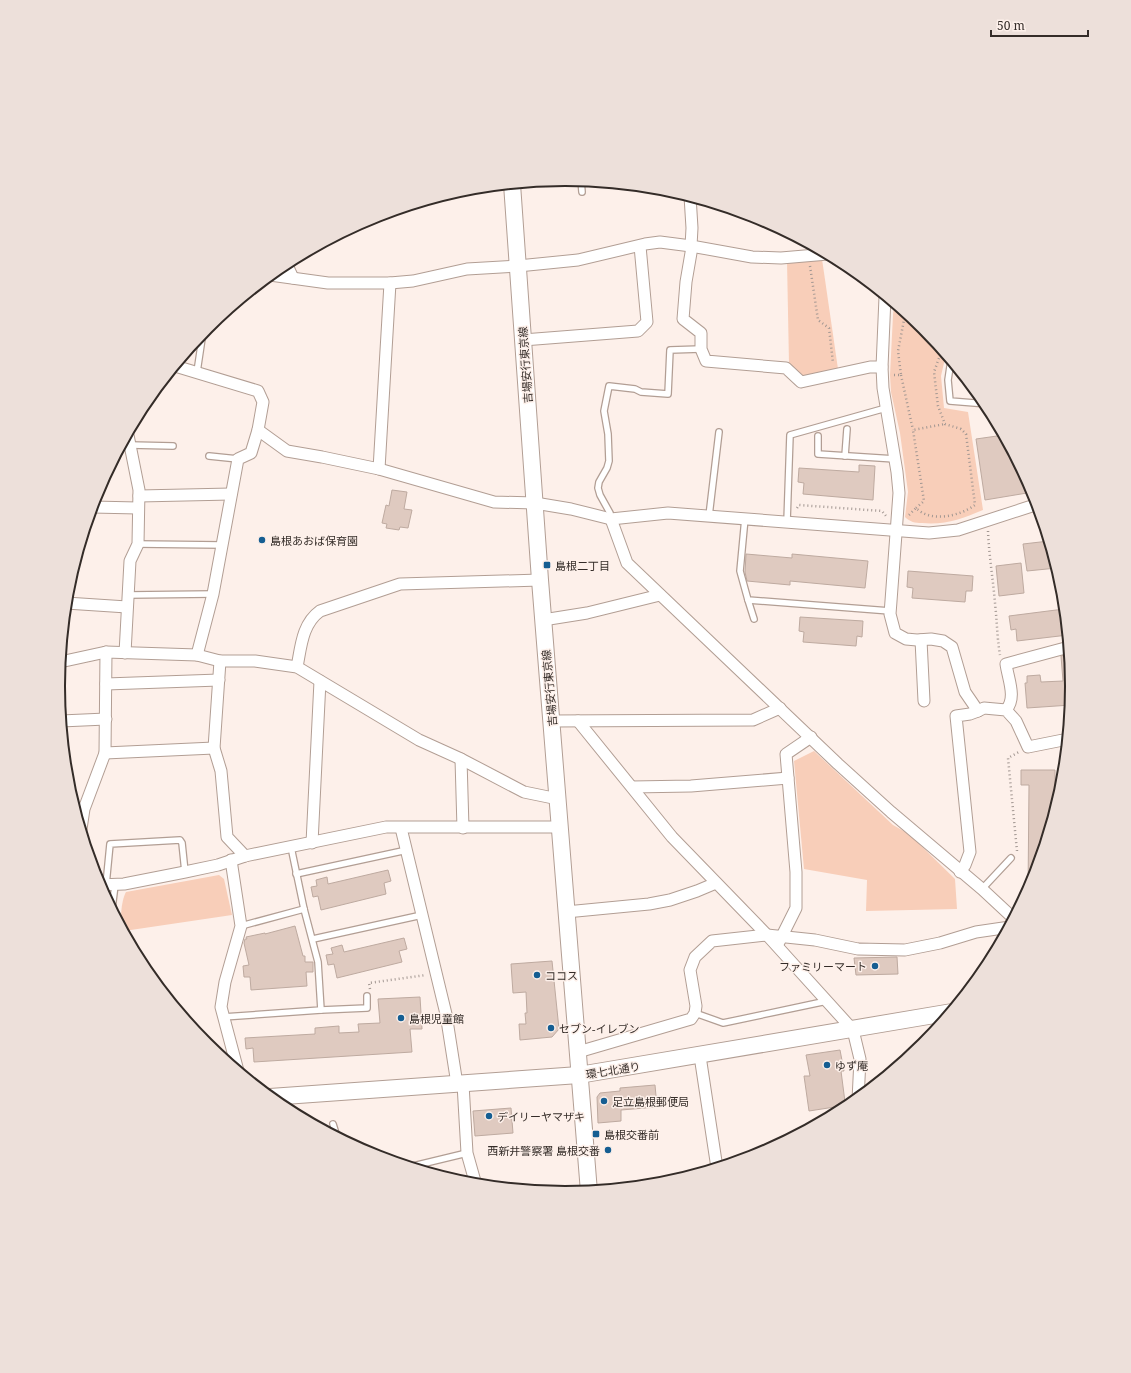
<svg xmlns="http://www.w3.org/2000/svg" width="1131" height="1373" viewBox="0 0 1131 1373" font-family="'Noto Serif','Noto Sans JP',serif">
  <style>
    .green { fill: #f8ceb9 }
    .building { fill: #dfcac0; stroke: #beaaa0 }
    .lines { fill: none; stroke-linecap: round; stroke-linejoin: round }
    .lane-casing { stroke: #b29e94; stroke-width: 8 }
    .street-casing { stroke: #b29e94; stroke-width: 13 }
    .secondary-casing { stroke: #b29e94; stroke-width: 18 }
    .path { stroke: #a29792; stroke-width: 2.5; stroke-dasharray: 1 3; stroke-linecap: butt }
    .lane { stroke: #fff; stroke-width: 5.5 }
    .street { stroke: #fff; stroke-width: 11 }
    .secondary { stroke: #fff; stroke-width: 16 }
    .poi-dot { fill: #155e92; stroke: #fdf0ea; stroke-width: 1.5 }
    .labels { text-anchor: middle; dominant-baseline: central; stroke-width: 3; stroke-linejoin: round; paint-order: stroke }
    .street-label { font-size: 11px; fill: #342c28; stroke: #fdf0ea }
    .poi-label { font-size: 11px; fill: #342c28; stroke: #fdf0ea; text-anchor: start }
    .rim { fill: none; stroke: #342c28; stroke-width: 2 }
  </style>
  <rect width="100%" height="100%" fill="#fdf0ea"/>
  <g class="green">
    <path d="M822,259L838,369L804,377L789,364L787,261Z"/>
    <path d="M896,304L925,328L946,354L941,376L944,408L968,412L983,510C961,519 946,525 922,523C915,523 910,522 905,517L908,492L900,433L891,392L890,375L893,315L894,306Z"/>
    <path d="M814,751L893,825L909,834L955,879L957,909L866,911L867,880L804,869L794,761Z"/>
    <path d="M219,875L224,879L232,915L124,931C119,923 121,901 126,892Z"/>
  </g>
  <g class="building">
    <path d="M1004,435L1031,486L1026,487L1027,493L985,500L976,439Z"/>
    <path d="M859,465L875,466L873,500L803,494L804,483L798,482L799,468L859,472Z"/>
    <path d="M392,490L407,492L404,509L412,510L408,528L400,527L399,530L386,528L387,524L382,523L386,505L389,506Z"/>
    <path d="M1049,541L1057,568L1027,571L1023,544Z"/>
    <path d="M746,554L792,558V554L868,561L865,588L790,581V585L747,581L745,572Z"/>
    <path d="M1021,563L1024,593L999,596L996,566Z"/>
    <path d="M908,571L973,576L972,591H966L965,602L912,598L913,588L907,587Z"/>
    <path d="M1064,609L1068,635L1017,641L1016,629L1011,630L1009,616Z"/>
    <path d="M800,617L863,621L862,637L857,636L856,646L803,642L804,632L799,631Z"/>
    <path d="M1070,654L1073,687L1071,705L1027,708L1025,683H1027V676L1040,675L1041,682L1063,681L1061,656Z"/>
    <path d="M1021,770H1055V812L1034,881L1028,892L1029,785H1021Z"/>
    <path d="M388,870L391,881L384,883L386,894L321,910L318,896L313,897L311,887L317,886L316,880L327,877L328,884Z"/>
    <path d="M295,926L303,956H305V962H313V972H306L307,986L251,990L250,977H244L243,966L249,965L244,943L245,939H247L246,937L265,933V934Z"/>
    <path d="M404,938L407,949L399,951L402,962L337,978L334,964L328,965L326,955L333,954L331,948L342,945L344,952Z"/>
    <path d="M897,957L898,974L856,975L854,958Z"/>
    <path d="M552,961L559,1029L552,1037L520,1040L519,1024H526L525,1013H527L526,992L513,993L511,964Z"/>
    <path d="M420,997L422,1029H410L412,1052L254,1062L253,1048L246,1049L245,1038L315,1034V1028L339,1026V1033L359,1032L358,1024L380,1023L378,999Z"/>
    <path d="M840,1050L844,1071H841L845,1102L841,1104V1106L809,1111L804,1076H810L806,1055Z"/>
    <path d="M655,1085L657,1107L621,1110V1121L598,1123L597,1097L600,1093L620,1091V1088Z"/>
    <path d="M511,1108L513,1133L475,1136L473,1111Z"/>
  </g>
  <g class="lines">
    <defs>
      <g id="lane">
        <path d="M581,180L582,192"/>
        <path d="M951,360L948,380L950,401L987,404"/>
        <path d="M197,372L203,332"/>
        <path d="M818,436V454L895,459"/>
        <path d="M130,445L173,446"/>
        <path d="M209,456L238,459"/>
        <path d="M845,456L847,429"/>
        <path d="M709,516L719,432"/>
        <path d="M745,518L740,571L748,600L890,611"/>
        <path d="M611,519L610,513L600,495L598,488L599,482L607,468L609,461L608,434L604,411L609,386L635,389L641,392L668,394L670,350L701,349"/>
        <path d="M787,522L790,435L886,408"/>
        <path d="M138,544L222,545"/>
        <path d="M128,595L213,594"/>
        <path d="M748,600L754,619"/>
        <path d="M296,874L407,850"/>
        <path d="M106,885L110,844L180,840L182,843L185,872"/>
        <path d="M982,889L1011,858"/>
        <path d="M112,909L115,885"/>
        <path d="M241,926L304,909"/>
        <path d="M313,939L422,915"/>
        <path d="M321,1010L367,1008V996"/>
        <path d="M695,1013L723,1023L827,1001"/>
        <path d="M223,1017L321,1010L318,962L304,909L291,847"/>
        <path d="M333,1124L337,1137"/>
        <path d="M409,1167L467,1153"/>
      </g>
      <g id="street">
        <path d="M690,196L692,228L691,246"/>
        <path d="M692,247L686,282L683,319L701,333V349L706,361L786,368L801,382L870,367H882"/>
        <path d="M286,263L293,278"/>
        <path d="M270,275L328,283H390L413,281L467,269L518,266L578,260L645,244L660,242L691,246L752,257L781,258L828,254"/>
        <path d="M884,294L885,297L882,367L883,388L897,472L899,493L891,601L890,614L895,633L906,639L917,640L931,639L943,641L952,647L965,692L978,711L984,708L1006,710L1016,721L1028,747L1068,739"/>
        <path d="M523,340L638,331L647,322L640,246"/>
        <path d="M175,366L258,391L263,402L258,430L251,453L238,459L213,594L197,655"/>
        <path d="M258,430L287,451L322,457L379,469L494,502L535,503L571,509L611,519L668,513L929,533L958,530L1038,504"/>
        <path d="M379,469L390,283"/>
        <path d="M139,496L231,494"/>
        <path d="M92,507L138,508"/>
        <path d="M611,519L627,563L838,764L891,812L982,889L1011,916L1013,920"/>
        <path d="M66,603L127,607"/>
        <path d="M543,620L587,613L660,595"/>
        <path d="M921,640L924,701"/>
        <path d="M125,653L130,561L138,544L139,490L128,435H127"/>
        <path d="M220,661L214,748L221,771L227,837L245,856"/>
        <path d="M60,662L106,652L197,655L220,661H255L297,667L419,740L461,759L524,792L558,799"/>
        <path d="M297,667C301,647 302,624 320,611L400,584L540,580"/>
        <path d="M106,684L219,680"/>
        <path d="M1006,710C1017,698 1008,679 1006,664L1069,647"/>
        <path d="M61,721L106,719"/>
        <path d="M551,721L753,720L780,708"/>
        <path d="M578,721L672,837L767,935L853,1030L860,1059L858,1100"/>
        <path d="M105,753L214,748"/>
        <path d="M461,759L463,828"/>
        <path d="M632,787L691,786L788,778"/>
        <path d="M401,828L446,1014L457,1084"/>
        <path d="M81,829L84,809L105,753L106,652"/>
        <path d="M312,843L320,681"/>
        <path d="M231,860L241,926L225,982L221,1007L238,1071"/>
        <path d="M960,872L965,865L970,852L956,716L970,714L978,711"/>
        <path d="M99,885L124,884L185,872L218,865L245,856L386,827H560"/>
        <path d="M566,912L649,904L670,900L697,891L716,883"/>
        <path d="M779,942L796,908V872L786,754L811,737"/>
        <path d="M578,1052L691,1019L695,1013L696,1006L690,970L695,957L712,941L767,935L815,940L858,949L905,950L940,943L976,932L1010,927"/>
        <path d="M700,1056L717,1168"/>
        <path d="M463,1084L467,1153L476,1185"/>
      </g>
      <g id="secondary">
        <path d="M512,184L540,580L589,1192"/>
        <path d="M270,1097L579,1075L952,1012"/>
      </g>
    </defs>
    <use href="#lane" class="lane-casing"/>
    <use href="#street" class="street-casing"/>
    <use href="#secondary" class="secondary-casing"/>
    <g class="path">
      <path d="M810,266L818,320L829,328L833,363"/>
      <path d="M894,375H901L898,351L904,320L908,315"/>
      <path d="M901,375L913,430"/>
      <path d="M797,508L799,505L882,511L886,516"/>
      <path d="M916,508L924,501L913,430L945,424"/>
      <path d="M909,515L916,508C931,523 960,516 975,505L966,434L961,429L945,424L938,406L934,372L942,350"/>
      <path d="M988,531C989,556 993,579 995,603C997,621 997,637 1000,655"/>
      <path d="M1017,851L1008,758L1019,752"/>
      <path d="M370,989L369,983L426,975"/>
    </g>
    <use href="#lane" class="lane"/>
    <use href="#street" class="street"/>
    <use href="#secondary" class="secondary"/>
  </g>
  <g class="poi-dot">
    <circle cx="262" cy="540" r="4"/>
    <rect x="543" y="561" width="8" height="8" rx="2"/>
    <circle cx="875" cy="966" r="4"/>
    <circle cx="537" cy="975" r="4"/>
    <circle cx="401" cy="1018" r="4"/>
    <circle cx="551" cy="1028" r="4"/>
    <circle cx="827" cy="1065" r="4"/>
    <circle cx="604" cy="1101" r="4"/>
    <circle cx="489" cy="1116" r="4"/>
    <rect x="592" y="1130" width="8" height="8" rx="2"/>
    <circle cx="608" cy="1150" r="4"/>
  </g>
  <g class="labels">
    <g class="street-label">
      <text transform="translate(525 365) rotate(-94)">吉場安行東京線</text>
      <text transform="translate(549 688) rotate(-95)">吉場安行東京線</text>
      <text transform="translate(613 1070) rotate(-9)">環七北通り</text>
    </g>
    <g class="poi-label">
      <text x="270" y="540">島根あおば保育園</text>
      <text x="555" y="565">島根二丁目</text>
      <text x="867" y="966" text-anchor="end">ファミリーマート</text>
      <text x="545" y="975">ココス</text>
      <text x="409" y="1018">島根児童館</text>
      <text x="559" y="1028">セブン-イレブン</text>
      <text x="835" y="1065">ゆず庵</text>
      <text x="612" y="1101">足立島根郵便局</text>
      <text x="497" y="1116">デイリーヤマザキ</text>
      <text x="604" y="1134">島根交番前</text>
      <text x="600" y="1150" text-anchor="end">西新井警察署 島根交番</text>
    </g>
  </g>
  <path d="M0 0H1131V1373H0ZM65 686a500 500 0 1 1 1000 0a500 500 0 1 1-1000 0Z" fill="#ede0da" fill-rule="evenodd"/>
  <path class="rim" d="M65 686a500 500 0 1 1 1000 0a500 500 0 1 1-1000 0Z"/>
  <path d="M991 30v6h97v-6" fill="none" stroke="#342c28" stroke-width="2"/>
  <text x="997" y="30" font-size="12" fill="#342c28" stroke="#fdf0ea" stroke-width="3" paint-order="stroke">50 m</text>
</svg>
